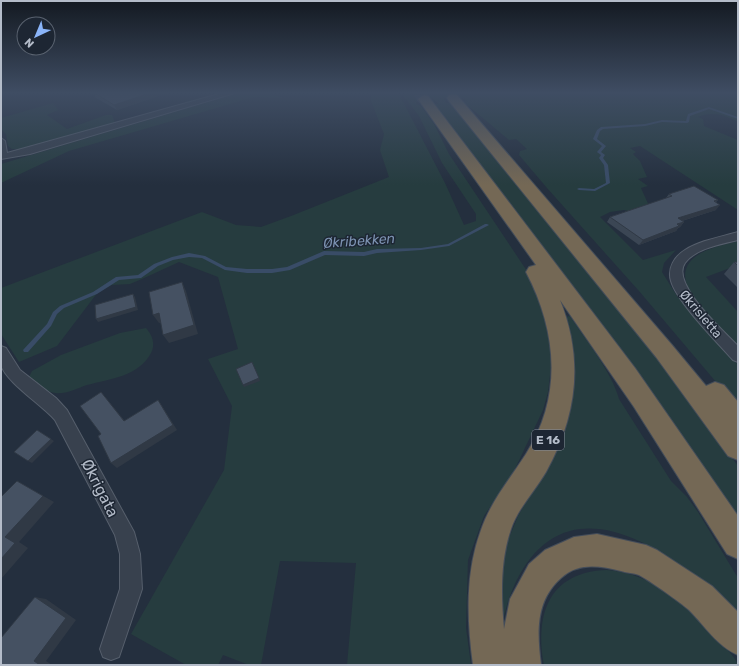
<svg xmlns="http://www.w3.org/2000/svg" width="739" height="666" viewBox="0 0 739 666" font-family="Rubik,sans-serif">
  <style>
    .green { fill: #263c3f }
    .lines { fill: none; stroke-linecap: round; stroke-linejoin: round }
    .stream { fill: #394c67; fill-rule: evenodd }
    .motorway-tunnel { stroke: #3a4453; stroke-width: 13; stroke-dasharray: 13 6; stroke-linecap: butt }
    .minor-casing { stroke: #565f6c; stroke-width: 2 }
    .motorway-casing { stroke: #434c59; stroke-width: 2 }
    .minor { fill: #38414e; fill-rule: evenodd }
    .motorway { fill: #746855; fill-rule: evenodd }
    .wall { fill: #3b4654 }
    .shaded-wall { fill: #303945 }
    .building { fill: #455162; stroke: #303945 }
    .labels { text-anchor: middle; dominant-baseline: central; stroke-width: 3; stroke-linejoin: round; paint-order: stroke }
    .shield { fill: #1d2633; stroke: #878f9c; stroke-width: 1 }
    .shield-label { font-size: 12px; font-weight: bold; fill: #b4bcc9 }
    .street-label { font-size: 13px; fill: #b4bcc9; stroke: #1d2633 }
    .water-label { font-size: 14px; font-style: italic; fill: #7c92b1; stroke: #1d2633 }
    .near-street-label { font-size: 16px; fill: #b4bcc9; stroke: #1d2633 }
  </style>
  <rect width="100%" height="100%" fill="#242f3e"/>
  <g class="green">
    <path d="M242,92H268L283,98L254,97L69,151L1,183V164Z"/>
    <path d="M371,92H398L445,183L464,225L476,221V214L442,163L419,116L403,95L413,92H738V122C725,115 713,111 698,117L703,119L704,126L738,140V210L640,146L630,148L636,152L633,154L640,161L647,177L638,179L648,186L641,188L650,208L636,213L624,210L610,212L600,217L643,260L676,250L664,263L662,272L677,296L738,365V408L639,291L547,188L519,155L520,151L527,149L516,139L509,140L466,104L464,101H466C460,95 450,92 444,99L446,103H449L477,136L656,356L738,466V519L536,239L435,104H439C433,98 424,95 417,100L416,104L421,106L434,124L449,154L527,271L544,306L551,342V367L548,392L543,410L514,471L484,516L468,560L466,628L471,665H347L356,563L280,561L261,665H249L223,655L218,665H186L131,634L224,470L232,406L208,359L238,349L218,277L179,262L142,279L130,284L112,285L98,292L57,346L19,362L1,334V288L202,212L236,225L261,227L291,216L389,177L380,150L384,134L371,101Z"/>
    <path d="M53,103L58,110L47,115L67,129L106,115H112L116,125L23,149H12L8,146L6,134L1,129V118Z"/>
    <path d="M738,241V265L706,277L738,312V346C721,327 662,283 695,257C706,248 724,245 738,241Z"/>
    <path d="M570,316C585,339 612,372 619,399L671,481L687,497L698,512L738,578V622C720,602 702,580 680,565C650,544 608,521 570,531C531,541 510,586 503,621L500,559L518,516L533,490L563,429L572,402L573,360L565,317Z"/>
    <path d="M146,328C152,335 156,344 151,353C139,376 110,379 87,385C78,388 64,395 55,393C44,391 36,385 28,379L32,371L61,355L120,333Z"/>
    <path d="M607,570C654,573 695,610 723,645C728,651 736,658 738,665H544C535,615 548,572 607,570Z"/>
  </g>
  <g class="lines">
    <g class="stream">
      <path d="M709,107L738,117V119L709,109L690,116L689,122L687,123L662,122L645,126L603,129L600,131L597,139L606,146L601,152L605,155L603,158L608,165L610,183L595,191L579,190L577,189L579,188L594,189L606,183L604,165L599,158L601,155L597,152L602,146L593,139L597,130L601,127L645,124L662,120L686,121L688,114Z"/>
      <path d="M485,224H487L489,225L449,246L421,250L377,253L364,256L325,255L290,270L272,273H247L225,270L202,258L189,257L173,260L158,266L141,278L119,280L97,294L64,308L57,314L51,326L28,352H24L23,350L47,324L53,312L60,306L93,292L116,277L138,275L154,264L172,257L189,253L205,256L226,267L247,269H272L287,267L324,251L364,252L377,249L421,248L448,244Z"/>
    </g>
    <path class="motorway-tunnel" d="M419,92L424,99"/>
    <defs>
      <g id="minor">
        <path d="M226,92H238L30,154L1,159V138L5,141L7,153Z"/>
        <path d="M738,232V240C722,244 696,248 685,263C670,284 724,331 738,346V362L733,360C717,342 677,302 671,281C667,268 675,256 685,250C701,240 721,237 738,232Z"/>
        <path d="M1,346L6,348L20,370L56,398L67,410L134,532L140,554L142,589L119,657L111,660L103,657L100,649L120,589V554L115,535L55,420C42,405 6,382 1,365C0,360 1,352 1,346Z"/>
      </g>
      <g id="motorway">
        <path d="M453,94L457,95L672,345L706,386L715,382L724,385L738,402V460L728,456L656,357L449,101L447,98L449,95Z"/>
        <path d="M424,95L428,96L635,368L738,516V559L727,554L634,407L560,300C584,360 577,416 546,472C535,491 518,508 511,529C500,561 501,596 504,629L510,599L529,564L545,550L563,542L574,537L597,534L646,545L657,550L712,586L738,612V655C717,646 705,626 689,610C681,603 649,580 639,575C634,573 627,573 621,571C600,566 579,562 561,578C535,601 537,633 541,665H473C467,620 465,573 481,530C491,501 510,479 526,454C563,396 557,331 526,272L529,267L536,265L418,99Z"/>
      </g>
    </defs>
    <use href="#minor" class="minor-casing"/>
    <use href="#motorway" class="motorway-casing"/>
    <use href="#minor" class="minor"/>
    <use href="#motorway" class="motorway"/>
  </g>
  <g class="wall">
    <path d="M93,92H170L117,110L96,98Z"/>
    <path d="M669,194L718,200L716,202V210L682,221L684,222L680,227L678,228L676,231L639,245L607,222L610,217L666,198Z"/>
    <path d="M734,262H738V288L724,274Z"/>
  </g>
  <g class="shaded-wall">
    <path d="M153,92H170L117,110L114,105Z"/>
    <path d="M720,205L716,210L675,223L678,218Z"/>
    <path d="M684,222L680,227L678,228L676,231L639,245L643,240Z"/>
    <path d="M182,282L186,291L198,334L169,343L163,335Z"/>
    <path d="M133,294L135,297L138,310L98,322L96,319Z"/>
    <path d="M159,313L164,322L159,323L153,315Z"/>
    <path d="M259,378L260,381L244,387L243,385Z"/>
    <path d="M101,392L106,398L129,426L124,421Z"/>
    <path d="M158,400L162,406L177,430L117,468L111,463Z"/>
    <path d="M51,439L54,441L32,463L28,461Z"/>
    <path d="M17,481L54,502L19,542L28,548L1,579V559Z"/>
    <path d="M35,597L46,599L76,620L46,661L52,665H40L34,661Z"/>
  </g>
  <g class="building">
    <path d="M93,92H153L114,105Z"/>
    <path d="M694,186L718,200L714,201L720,205L678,218L684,222L677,224L679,226L643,240L610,217L672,196L669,194Z"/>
    <path d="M734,262H738V266Z"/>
    <path d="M182,282L194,325L163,335L159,313L153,315L149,292Z"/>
    <path d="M133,294L136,307L96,319L95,305Z"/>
    <path d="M252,362L259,378L243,385L236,369Z"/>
    <path d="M101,392L124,421L158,400L173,425L111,463L98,436L101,434L80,406Z"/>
    <path d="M37,430L51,439L28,461L14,452Z"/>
    <path d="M17,481L43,496L5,537L15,543L1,559V497Z"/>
    <path d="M35,597L66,618L34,661L40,665H1V638Z"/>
  </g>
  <linearGradient id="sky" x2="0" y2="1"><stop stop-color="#141a22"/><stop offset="0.5" stop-color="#3f4d63"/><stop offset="1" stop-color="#3f4d63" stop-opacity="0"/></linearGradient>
  <rect width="739" height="185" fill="url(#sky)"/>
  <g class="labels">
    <rect class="shield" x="532" y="430" width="32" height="20" rx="3"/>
    <g class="shield-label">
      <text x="548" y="440">E 16</text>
    </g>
    <g class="street-label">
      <text transform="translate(701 314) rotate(50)">Økrisletta</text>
    </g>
    <g class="water-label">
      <text transform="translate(359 241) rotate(-4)">Økribekken</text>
    </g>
    <g class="near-street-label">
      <text transform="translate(100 488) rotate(63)">Økrigata</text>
    </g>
  </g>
  <rect width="739" height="666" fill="none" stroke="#b4bcc9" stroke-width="4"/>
  <g transform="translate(36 36) rotate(224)"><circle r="19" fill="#1d2633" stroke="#59626f"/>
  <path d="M0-3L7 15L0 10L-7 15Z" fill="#8ab4f8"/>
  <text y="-6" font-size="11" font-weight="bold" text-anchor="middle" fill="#b4bcc9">N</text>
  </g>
</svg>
